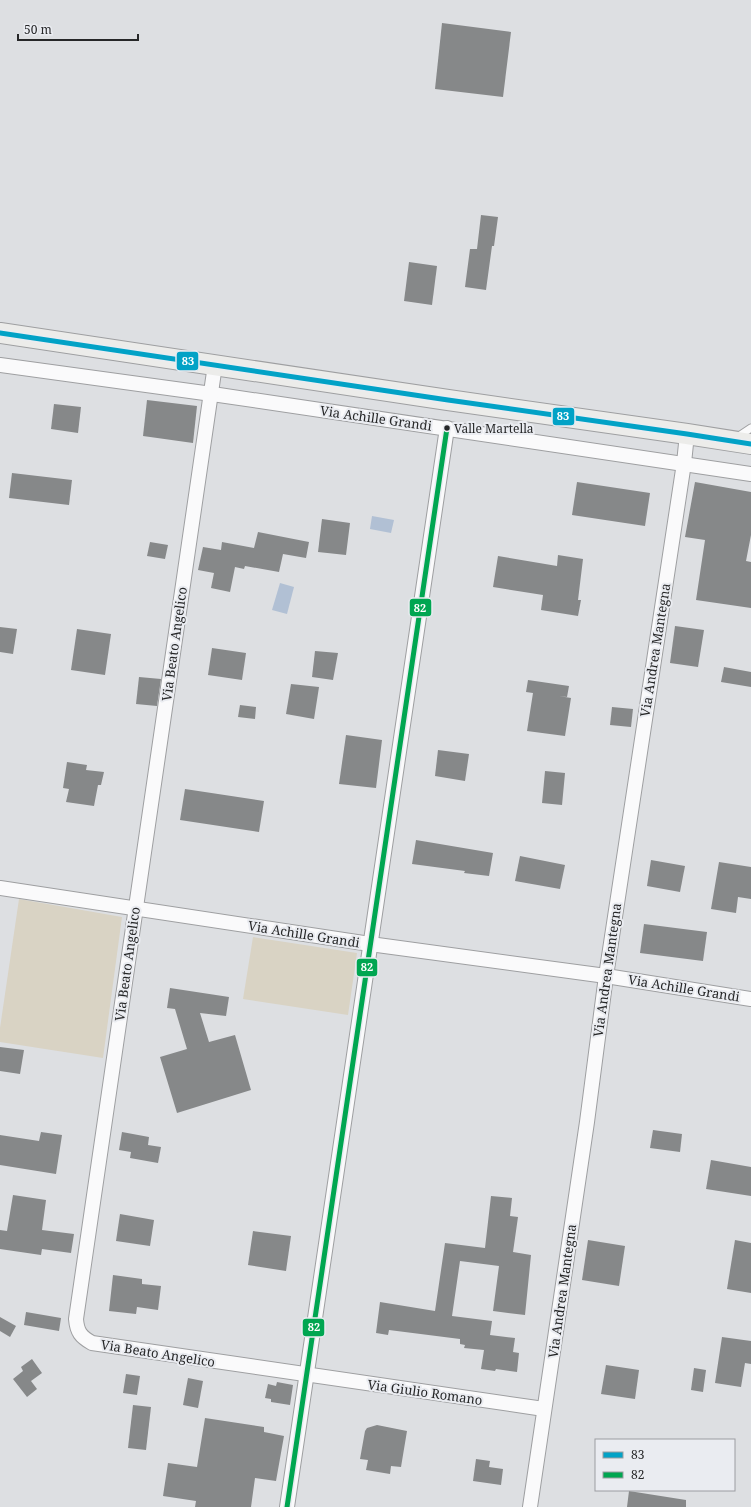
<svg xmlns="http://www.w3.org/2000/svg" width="751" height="1507" viewBox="0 0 751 1507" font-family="'Noto Serif',serif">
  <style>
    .green { fill: #d9d3c4 }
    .water { fill: #b1c0d4 }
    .building { fill: #868889 }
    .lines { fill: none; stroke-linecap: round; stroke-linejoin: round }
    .service-casing { stroke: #9e9fa1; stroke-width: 9 }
    .minor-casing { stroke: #9e9fa1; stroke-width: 16 }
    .secondary-casing { stroke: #9e9fa1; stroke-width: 22 }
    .service { stroke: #fafafb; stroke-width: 7 }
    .minor { stroke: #fafafb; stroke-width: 14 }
    .secondary { stroke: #ececea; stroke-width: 20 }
    .bus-1-casing { stroke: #eaecf1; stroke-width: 8 }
    .bus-2-casing { stroke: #eaecf1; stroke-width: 8 }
    .bus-1 { stroke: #02a2c6; stroke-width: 5 }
    .bus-2 { stroke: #00a651; stroke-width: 5 }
    .bus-dot { fill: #262728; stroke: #eaecf1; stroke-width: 1.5 }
    .labels { text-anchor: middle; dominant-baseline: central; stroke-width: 4; stroke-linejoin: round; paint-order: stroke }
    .bus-label { font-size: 12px; fill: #262728; stroke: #eaecf1; text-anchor: start }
    .street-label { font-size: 13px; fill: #262728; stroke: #eaecf1 }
    .line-badge { stroke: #eaecf1; stroke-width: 1.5 }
    .badge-label { font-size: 11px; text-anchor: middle; font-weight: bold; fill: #fff }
  </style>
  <rect width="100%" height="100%" fill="#dddfe2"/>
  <g class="green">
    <path d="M19,899L122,917L103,1058L0,1042V1028Z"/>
    <path d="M253,937L357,953L348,1015L243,999Z"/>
  </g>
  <g class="water">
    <path d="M372,516L394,520L391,533L370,529Z"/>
    <path d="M280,583L294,587L287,614L272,610Z"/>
  </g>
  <g class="building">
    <path d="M442,23L511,32L503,97L435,89Z"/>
    <path d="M481,215L498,217L494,246H492L486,290L465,287L470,249H477Z"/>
    <path d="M409,262L437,266L432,305L404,301Z"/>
    <path d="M147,400L197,406L193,443L143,436Z"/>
    <path d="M54,404L81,407L78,433L51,429Z"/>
    <path d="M12,473L72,480L69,505L9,498Z"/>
    <path d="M577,482L650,493L645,526L572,515Z"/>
    <path d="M695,482L751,492V535L746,561L751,562V608L696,600L705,540L685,537Z"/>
    <path d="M322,519L350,523L346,555L318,552Z"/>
    <path d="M258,532L309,542L306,558L283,554L279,572L245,566L244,569L235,567L230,592L211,588L214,573L198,570L203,547L221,550L222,542L254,548Z"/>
    <path d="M150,542L168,545L165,559L147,556Z"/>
    <path d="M558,555L583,559L578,600H581L578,616L541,610L543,595L493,587L498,556L557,566Z"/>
    <path d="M675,626L704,630L698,667L670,663Z"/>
    <path d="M0,627L17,629L13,654L0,652Z"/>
    <path d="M77,629L111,634L105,675L71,670Z"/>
    <path d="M212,648L246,653L242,680L208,675Z"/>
    <path d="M315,651L338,653L333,680L312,677Z"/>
    <path d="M724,667L751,672V687L721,682Z"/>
    <path d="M139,677L161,679L157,706L136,704Z"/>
    <path d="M528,680L569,686L567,697L559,696L571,698L565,736L527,731L533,693L526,692Z"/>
    <path d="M291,684L319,687L314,719L286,714Z"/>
    <path d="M240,705L256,707L255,719L238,717Z"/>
    <path d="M612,707L633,709L631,727L610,725Z"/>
    <path d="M346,735L382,740L376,788L339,784Z"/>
    <path d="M438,750L469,754L465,781L435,776Z"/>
    <path d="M67,762L87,765L86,770L104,772L101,785H98L94,806L66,802L69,789L63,788Z"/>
    <path d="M545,771L565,773L562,805L542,803Z"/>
    <path d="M185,789L264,801L259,832L180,820Z"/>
    <path d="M416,840L493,853L489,876L464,873L465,871L412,864Z"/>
    <path d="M520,856L565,865L560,889L515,881Z"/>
    <path d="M651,860L685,866L680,892L647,886Z"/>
    <path d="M719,862L751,867V899L738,897L736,913L711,909Z"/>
    <path d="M644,924L707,932L703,961L640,953Z"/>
    <path d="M170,988L229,997L226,1016L200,1013L209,1042L235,1035L251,1090L177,1113L160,1057L187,1049L175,1009L167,1008Z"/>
    <path d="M0,1047L24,1050L20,1074L0,1071Z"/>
    <path d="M653,1130L682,1134L680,1152L650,1148Z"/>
    <path d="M41,1132L62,1135L56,1174L0,1165V1135L39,1141Z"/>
    <path d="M122,1132L149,1137L148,1145L161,1147L158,1163L130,1158L131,1152L119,1150Z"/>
    <path d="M711,1160L751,1167V1196L706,1189Z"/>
    <path d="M13,1195L46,1200L42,1230L74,1234L71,1253L42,1249L41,1255L0,1249V1230L7,1231Z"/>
    <path d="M491,1196L512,1198L510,1216L518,1217L513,1252L531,1255L525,1315L493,1311L499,1266L460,1261L452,1316L492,1321L490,1335L515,1338L513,1352L519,1353L517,1372L496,1369L495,1371L481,1369L484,1350L464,1348L465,1345L460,1344V1339L389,1330L388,1335L376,1333L380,1302L435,1311L445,1243L485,1248Z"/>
    <path d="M120,1214L154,1220L150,1246L116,1241Z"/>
    <path d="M253,1231L291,1236L286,1271L248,1265Z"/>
    <path d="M588,1240L625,1246L619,1286L582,1280Z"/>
    <path d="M735,1240L751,1243V1293L727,1289Z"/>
    <path d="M113,1275L142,1279V1284L161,1286L158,1310L137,1307L136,1314L109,1311Z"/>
    <path d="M26,1312L61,1318L59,1331L24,1325Z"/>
    <path d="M0,1317L16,1326L10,1337L0,1331Z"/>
    <path d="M722,1337L751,1341V1364L745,1363L741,1387L715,1383Z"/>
    <path d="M32,1359L42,1373L31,1381L37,1389L27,1397L13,1379L23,1371L21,1367Z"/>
    <path d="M606,1365L639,1370L635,1399L601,1394Z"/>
    <path d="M694,1368L706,1370L703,1392L691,1390Z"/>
    <path d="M126,1374L140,1376L137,1395L123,1393Z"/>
    <path d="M188,1378L203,1381L198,1408L183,1405Z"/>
    <path d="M277,1382L293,1385L290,1405L271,1402V1399L265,1398L268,1384L276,1386Z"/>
    <path d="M133,1405L151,1407L146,1450L128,1448Z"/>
    <path d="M205,1418L264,1427V1432L284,1436L276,1481L255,1478L251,1507H195L196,1501L163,1496L168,1463L197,1467Z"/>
    <path d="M377,1425L407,1431L401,1467L391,1466L390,1474L366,1470L368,1460L360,1459L365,1431L367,1428Z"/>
    <path d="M476,1459L490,1461L489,1467L503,1469L501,1485L473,1481Z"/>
    <path d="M629,1491L686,1500V1507H627Z"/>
  </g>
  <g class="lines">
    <defs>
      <path id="service" d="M736,438L751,428"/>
      <g id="minor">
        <path d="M0,365L219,395L751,474"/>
        <path d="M215,365L76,1319C77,1332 81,1337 92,1343L544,1409"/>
        <path d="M0,888L370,944L606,976L751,999"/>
        <path d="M287,1507L447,428"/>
        <path d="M530,1507L587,1122L606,976L684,463L687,434"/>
      </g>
      <path id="secondary" d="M0,333L448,400L687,434L751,444"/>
    </defs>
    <use href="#service" class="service-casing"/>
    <use href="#minor" class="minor-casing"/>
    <use href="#secondary" class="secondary-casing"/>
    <use href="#service" class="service"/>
    <use href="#minor" class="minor"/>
    <use href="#secondary" class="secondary"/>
    <defs>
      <path id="bus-1" d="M0,333L448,400L687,434L751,444"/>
      <path id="bus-2" d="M287,1507L447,428"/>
    </defs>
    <use href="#bus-1" class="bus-1-casing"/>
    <use href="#bus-2" class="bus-2-casing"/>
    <use href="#bus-1" class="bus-1"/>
    <use href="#bus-2" class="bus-2"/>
  </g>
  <circle class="bus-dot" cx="447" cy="428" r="3.5"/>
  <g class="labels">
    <g class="bus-label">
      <text x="454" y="428">Valle Martella</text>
    </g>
    <g class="street-label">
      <text transform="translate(376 418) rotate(8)">Via Achille Grandi</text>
      <text transform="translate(174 644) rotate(-82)">Via Beato Angelico</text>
      <text transform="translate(655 650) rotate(-81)">Via Andrea Mantegna</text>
      <text transform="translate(304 934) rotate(9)">Via Achille Grandi</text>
      <text transform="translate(127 964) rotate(-82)">Via Beato Angelico</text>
      <text transform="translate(607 970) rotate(-82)">Via Andrea Mantegna</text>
      <text transform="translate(684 988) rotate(9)">Via Achille Grandi</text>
      <text transform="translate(562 1291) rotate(-82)">Via Andrea Mantegna</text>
      <text transform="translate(158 1353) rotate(9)">Via Beato Angelico</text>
      <text transform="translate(425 1392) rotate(8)">Via Giulio Romano</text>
    </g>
  </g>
  <g class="line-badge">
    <rect x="176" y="351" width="23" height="20" rx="4" fill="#02a2c6"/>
    <rect x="552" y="407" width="23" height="19" rx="4" fill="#02a2c6"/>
    <rect x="409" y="598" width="23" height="19" rx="4" fill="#00a651"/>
    <rect x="356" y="958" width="22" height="19" rx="4" fill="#00a651"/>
    <rect x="302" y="1318" width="23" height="19" rx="4" fill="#00a651"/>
  </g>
  <g class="badge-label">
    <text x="188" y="365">83</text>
    <text x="563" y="420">83</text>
    <text x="420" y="612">82</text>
    <text x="367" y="971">82</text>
    <text x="314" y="1331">82</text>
  </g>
  <rect x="595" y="1439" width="140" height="52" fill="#eaecf1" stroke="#9c9da1"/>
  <rect x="603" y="1452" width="20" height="6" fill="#02a2c6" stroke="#9c9da1"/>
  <text x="631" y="1459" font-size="12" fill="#262728">83</text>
  <rect x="603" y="1472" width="20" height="6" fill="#00a651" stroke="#9c9da1"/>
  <text x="631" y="1479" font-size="12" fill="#262728">82</text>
  <path d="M18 34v6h120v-6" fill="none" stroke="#262728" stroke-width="2"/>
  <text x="24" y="34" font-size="12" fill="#262728" stroke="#eaecf1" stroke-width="3" paint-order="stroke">50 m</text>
</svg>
